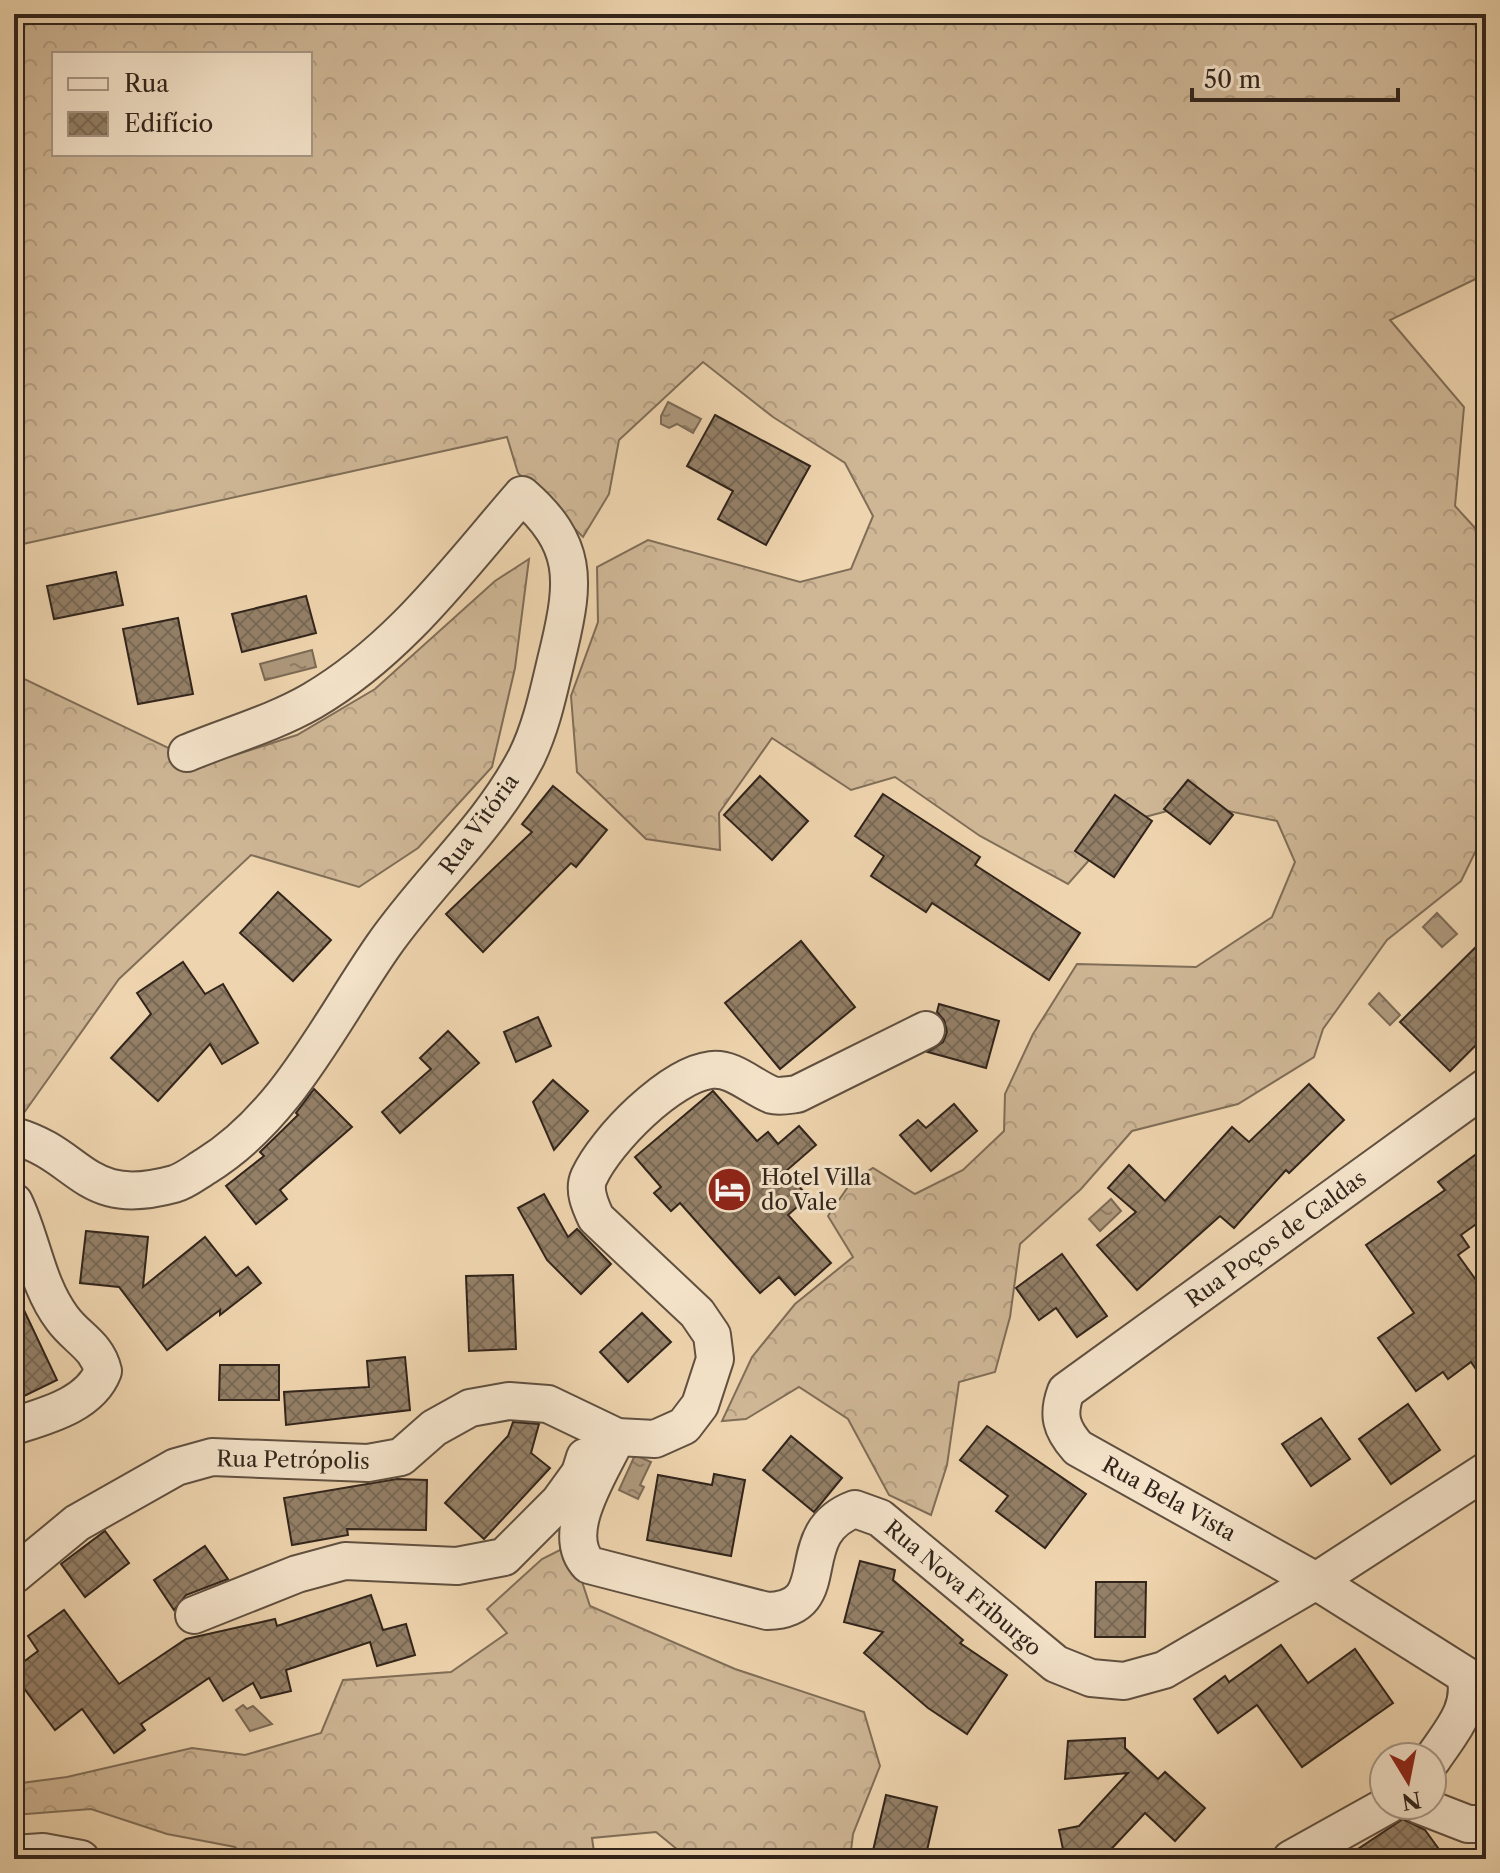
<svg xmlns="http://www.w3.org/2000/svg" width="1500" height="1873" viewBox="0 0 1500 1873" font-family="'Libre Caslon Text',serif">
  <style>
    .forest { fill: url(#forest-crowns); stroke: #806e58; stroke-width: 2; fill-rule: evenodd }
    .water { fill: url(#water-ripples); stroke: #7c6a56; stroke-width: 2 }
    .building { fill: url(#building-cross-hatch); stroke: #31241b; stroke-width: 2 }
    .lines { fill: none; stroke-linecap: round; stroke-linejoin: round }
    .minor-casing { stroke: #605040; stroke-width: 40 }
    .minor { stroke: #f5e4cb; stroke-width: 36 }
    .labels { text-anchor: middle; dominant-baseline: central; stroke-width: 6; stroke-linejoin: round; paint-order: stroke }
    .street-label { font-size: 22px; fill: #31241b; stroke: #f5e4cb }
    .poi-label { font-size: 22px; fill: #31241b; stroke: #f5e4cb; text-anchor: start }
  </style>
  <defs>
    <pattern id="forest-crowns" width="20" height="18" patternUnits="userSpaceOnUse" patternTransform="scale(2)"><rect width="20" height="18" fill="#cfb796"/><path d="M2 6a3 3 0 1 1 6 0M12 15a3 3 0 1 1 6 0" fill="none" stroke="#b29d81"/></pattern>
    <pattern id="water-ripples" width="26" height="14" patternUnits="userSpaceOnUse" patternTransform="scale(2)"><rect width="26" height="14" fill="#ae997d"/><path d="M2 4q2-2 4 0t4 0M15 11q2-2 4 0t4 0" fill="none" stroke="#8e7d66"/></pattern>
    <pattern id="building-cross-hatch" width="8" height="8" patternUnits="userSpaceOnUse" patternTransform="scale(2)"><rect width="8" height="8" fill="#948068"/><path d="M0 0l8 8M0 8l8-8" fill="none" stroke="#796955"/></pattern>
  </defs>
  <rect width="100%" height="100%" fill="#efd5af"/>
  <filter id="stains"><feTurbulence type="fractalNoise" baseFrequency=".0025" numOctaves="4"/><feColorMatrix values="0 0 0 0 .2 0 0 0 0 .09 0 0 0 0 .02 0 0 0 .5 -.17"/></filter>
  <radialGradient id="worn" r=".72"><stop offset=".6" stop-color="#630" stop-opacity="0"/><stop offset="1" stop-color="#630" stop-opacity=".3"/></radialGradient>
  <g class="forest">
    <path d="M14,14H1486V274L1390,320L1464,407L1455,506L1486,540V830L1461,881L1387,940L1323,1029L1314,1057L1238,1104L1132,1131L1081,1189L1020,1244L1010,1317L995,1372L959,1382L947,1465L931,1515L889,1495L848,1419L799,1387L746,1419L722,1421L752,1357L795,1304L853,1257L828,1216L852,1181L873,1168L915,1194L963,1170L1004,1131L1005,1094L1033,1034L1077,964L1196,967L1272,917L1295,862L1277,821L1194,804L1122,823L1068,884L980,836L895,777L851,790L772,738L719,813L720,850L646,839L577,772L571,696L598,622L597,567L648,540L800,582L851,569L873,516L845,463L773,417L703,362L619,440L609,494L583,537L518,473L507,437L14,546ZM54,54H310V154H54Z"/>
    <path d="M529,559L515,668L492,767L418,848L359,887L251,855L119,979L21,1117L14,1109V674L204,765L297,735L375,689L495,581Z"/>
    <path d="M570,1545L590,1606L735,1669L864,1712L880,1766L853,1834L850,1859H689L656,1832L592,1838L595,1859H245L235,1847L167,1834L91,1809L14,1815V1784L67,1777L192,1748L245,1755L321,1733L343,1680L451,1672L507,1633L487,1609L542,1559Z"/>
  </g>
  <g class="water">
    <path d="M668,402L701,419L693,433L677,424L669,428L661,424V416Z"/>
    <path d="M312,650L316,667L265,680L260,664Z"/>
    <path d="M1437,913L1457,934L1442,947L1423,927Z"/>
    <path d="M1379,993L1400,1015L1390,1025L1369,1004Z"/>
    <path d="M1111,1199L1121,1211L1100,1231L1089,1219Z"/>
    <path d="M635,1455L651,1462L640,1485L644,1487L638,1499L619,1490Z"/>
    <path d="M243,1705L247,1709L253,1706L272,1724L250,1731L236,1710Z"/>
  </g>
  <g class="building">
    <path d="M715,415L810,466L766,545L718,519L733,491L687,466Z"/>
    <path d="M116,572L123,605L54,619L47,586Z"/>
    <path d="M306,596L316,633L242,652L232,614Z"/>
    <path d="M178,618L193,694L138,704L123,629Z"/>
    <path d="M760,776L808,821L772,860L724,815Z"/>
    <path d="M1188,780L1233,815L1210,844L1164,809Z"/>
    <path d="M553,786L607,830L576,867L571,863L483,952L446,914L532,832L522,824Z"/>
    <path d="M883,794L980,857L975,865L1080,933L1049,980L932,903L926,912L871,876L884,856L855,836Z"/>
    <path d="M1115,795L1152,821L1114,877L1075,851Z"/>
    <path d="M278,892L331,940L293,981L240,933Z"/>
    <path d="M1486,937V1035L1450,1071L1400,1022Z"/>
    <path d="M801,941L855,1007L780,1069L725,1003Z"/>
    <path d="M183,962L205,994L223,984L258,1043L222,1064L210,1044L158,1101L111,1058L151,1014L137,993Z"/>
    <path d="M939,1004L999,1021L986,1068L928,1052L943,1042L947,1032L944,1020L937,1012Z"/>
    <path d="M538,1017L551,1046L516,1062L504,1032Z"/>
    <path d="M448,1031L479,1063L400,1133L382,1112L431,1069L420,1058Z"/>
    <path d="M553,1080L588,1111L554,1150L533,1102Z"/>
    <path d="M1309,1084L1344,1120L1289,1173L1286,1170L1234,1228L1220,1216L1137,1290L1097,1245L1136,1212L1108,1188L1129,1165L1165,1201L1232,1127L1249,1142Z"/>
    <path d="M314,1089L352,1127L280,1190L287,1199L256,1224L226,1186L264,1156L260,1152L298,1115L296,1113Z"/>
    <path d="M713,1091L757,1141L768,1132L778,1144L799,1126L816,1145L786,1171L808,1197L788,1215L831,1263L795,1295L779,1277L760,1293L680,1203L671,1211L654,1193L661,1187L635,1157Z"/>
    <path d="M954,1104L977,1131L931,1171L900,1135L918,1120L926,1128Z"/>
    <path d="M1486,1147V1217L1461,1235L1469,1247L1458,1255L1486,1294V1384L1471,1362L1448,1379L1443,1372L1416,1391L1378,1338L1414,1313L1366,1245L1445,1190L1438,1182Z"/>
    <path d="M544,1194L568,1237L577,1229L611,1264L581,1294L547,1260L518,1208Z"/>
    <path d="M86,1231L148,1237L143,1287L205,1237L236,1276L248,1267L261,1283L220,1315V1310L167,1350L119,1287L80,1283Z"/>
    <path d="M1062,1254L1107,1316L1077,1337L1056,1308L1039,1320L1016,1288Z"/>
    <path d="M513,1275L516,1349L469,1351L466,1276Z"/>
    <path d="M14,1289L57,1380L14,1401Z"/>
    <path d="M642,1313L671,1342L628,1382L600,1352Z"/>
    <path d="M405,1357L410,1410L286,1425L284,1392L369,1387L367,1361Z"/>
    <path d="M220,1365H279V1400H219Z"/>
    <path d="M1408,1404L1440,1450L1391,1484L1359,1439Z"/>
    <path d="M1321,1418L1350,1459L1311,1486L1282,1444Z"/>
    <path d="M513,1422L539,1424L531,1453L550,1468L484,1539L445,1503L508,1436Z"/>
    <path d="M987,1426L1086,1494L1045,1548L996,1511L1008,1496L960,1460Z"/>
    <path d="M791,1436L842,1478L814,1512L763,1470Z"/>
    <path d="M714,1474L745,1480L731,1556L647,1540L658,1475L712,1485Z"/>
    <path d="M397,1479L427,1480L426,1530L347,1529L348,1535L292,1545L284,1498Z"/>
    <path d="M105,1531L129,1563L85,1597L61,1564Z"/>
    <path d="M205,1546L228,1579L186,1595L174,1610L154,1580Z"/>
    <path d="M860,1561L895,1570L893,1580L963,1640L960,1643L1007,1675L967,1734L928,1708L864,1653L883,1632L844,1622Z"/>
    <path d="M1096,1582H1146L1145,1637H1095Z"/>
    <path d="M371,1595L383,1630L406,1624L415,1655L377,1666L370,1642L286,1670L291,1691L261,1698L253,1683L223,1701L209,1678L141,1724L145,1730L114,1753L82,1709L55,1730L14,1675V1669L38,1651L28,1636L64,1610L119,1684L186,1639L275,1619L277,1626Z"/>
    <path d="M1281,1645L1308,1683L1355,1649L1393,1703L1302,1767L1257,1705L1218,1733L1194,1699L1225,1676L1229,1682Z"/>
    <path d="M1125,1738V1748L1158,1779L1165,1772L1205,1808L1175,1841L1145,1813L1102,1859H1065L1059,1830L1079,1826L1128,1773L1065,1779L1068,1741Z"/>
    <path d="M886,1795L937,1807L925,1859H871Z"/>
    <path d="M1403,1819L1425,1830L1446,1859H1343Z"/>
  </g>
  <g class="lines">
    <defs>
      <g id="minor">
        <path d="M14,1136C83,1155 83,1209 174,1184C185,1181 196,1172 206,1166C287,1116 330,1022 383,946C428,881 489,829 526,758C543,724 550,684 559,648C575,580 578,544 522,495C457,570 399,650 312,701C274,723 228,736 187,753"/>
        <path d="M14,1202C32,1239 37,1285 62,1318C76,1338 97,1345 103,1371C90,1405 45,1416 14,1426"/>
        <path d="M617,1437C602,1470 558,1533 589,1565L767,1611C840,1609 787,1534 855,1509L880,1518L1056,1664L1091,1678L1124,1681L1164,1670L1316,1581L1486,1471"/>
        <path d="M14,1575L77,1523L176,1467L212,1457L368,1463L401,1457L434,1428L470,1408L509,1401L548,1404L617,1437L655,1439L684,1426L700,1405L715,1359L712,1335L697,1313L596,1218C590,1205 583,1190 589,1177C606,1140 670,1075 711,1070C733,1067 753,1088 772,1095C779,1097 789,1095 797,1094L926,1030"/>
        <path d="M194,1615L297,1574L345,1561L457,1566L504,1557L559,1502L580,1473L585,1457"/>
        <path d="M1432,1760C1449,1734 1474,1709 1465,1675L1316,1581L1078,1448C1061,1429 1057,1415 1066,1391L1486,1087"/>
        <path d="M1419,1805L1468,1824H1486"/>
        <path d="M14,1854L43,1852L81,1859"/>
        <path d="M1291,1859L1388,1805"/>
      </g>
    </defs>
    <use href="#minor" class="minor-casing"/>
    <use href="#minor" class="minor"/>
  </g>
  <defs>
    <symbol id="hotel-disc" viewBox="-11 -11 22 22"><circle r="9.5" fill="#8f2418" stroke="#f5e4cb"/><path d="M-6-4.5h1.5V1H6V5H4.5V3h-9V5H-6ZM-4 0a1.8 1.8 0 1 1 3.6 0ZM.5 0V-2.5h3Q6-2.5 6 0Z" fill="#fff"/></symbol>
  </defs>
  <g fill-rule="evenodd">
    <use href="#hotel-disc" x="704" y="1164" width="51" height="51"/>
  </g>
  <g class="labels">
    <g class="street-label">
      <text transform="translate(479 824) rotate(-54)">Rua Vitória</text>
      <text transform="translate(1276 1239) rotate(-36)">Rua Poços de Caldas</text>
      <text transform="translate(293 1460) rotate(1)">Rua Petrópolis</text>
      <text transform="translate(1169 1499) rotate(29)">Rua Bela Vista</text>
      <text transform="translate(963 1588) rotate(40)">Rua Nova Friburgo</text>
    </g>
    <g class="poi-label">
      <text x="761" y="1177">Hotel Villa<tspan x="761" dy="25">do Vale</tspan></text>
    </g>
  </g>
  <rect width="1500" height="1873" fill="none" stroke="#efd5af" stroke-width="48"/>
  <rect x="16" y="16" width="1468" height="1841" fill="none" stroke="#31241b" stroke-width="4"/>
  <rect x="24" y="24" width="1452" height="1825" fill="none" stroke="#31241b" stroke-width="2"/>
  <rect x="52" y="52" width="260" height="104" fill="#f5e4cb" stroke="#a79785" stroke-width="2"/>
  <rect x="68" y="78" width="40" height="12" fill="#f5e4cb" stroke="#a79785" stroke-width="2"/>
  <text x="124" y="92" font-size="24" fill="#31241b">Rua</text>
  <rect x="68" y="112" width="40" height="24" fill="url(#building-cross-hatch)" stroke="#a79785" stroke-width="2"/>
  <text x="124" y="132" font-size="24" fill="#31241b">Edifício</text>
  <g transform="translate(1408 1781) rotate(170)"><circle r="38" fill="#f5e4cb" stroke="#a79785" stroke-width="2"/>
  <path d="M0-6L14 30L0 20L-14 30Z" fill="#8f2418"/>
  <text y="-12" font-size="22" font-weight="bold" text-anchor="middle" fill="#31241b">N</text>
  </g>
  <path d="M1192 88v12h206v-12" fill="none" stroke="#31241b" stroke-width="4"/>
  <text x="1204" y="88" font-size="24" fill="#31241b" stroke="#f5e4cb" stroke-width="6" paint-order="stroke">50 m</text>
  <rect width="100%" height="100%" filter="url(#stains)"/>
  <rect width="100%" height="100%" fill="url(#worn)"/>
</svg>
